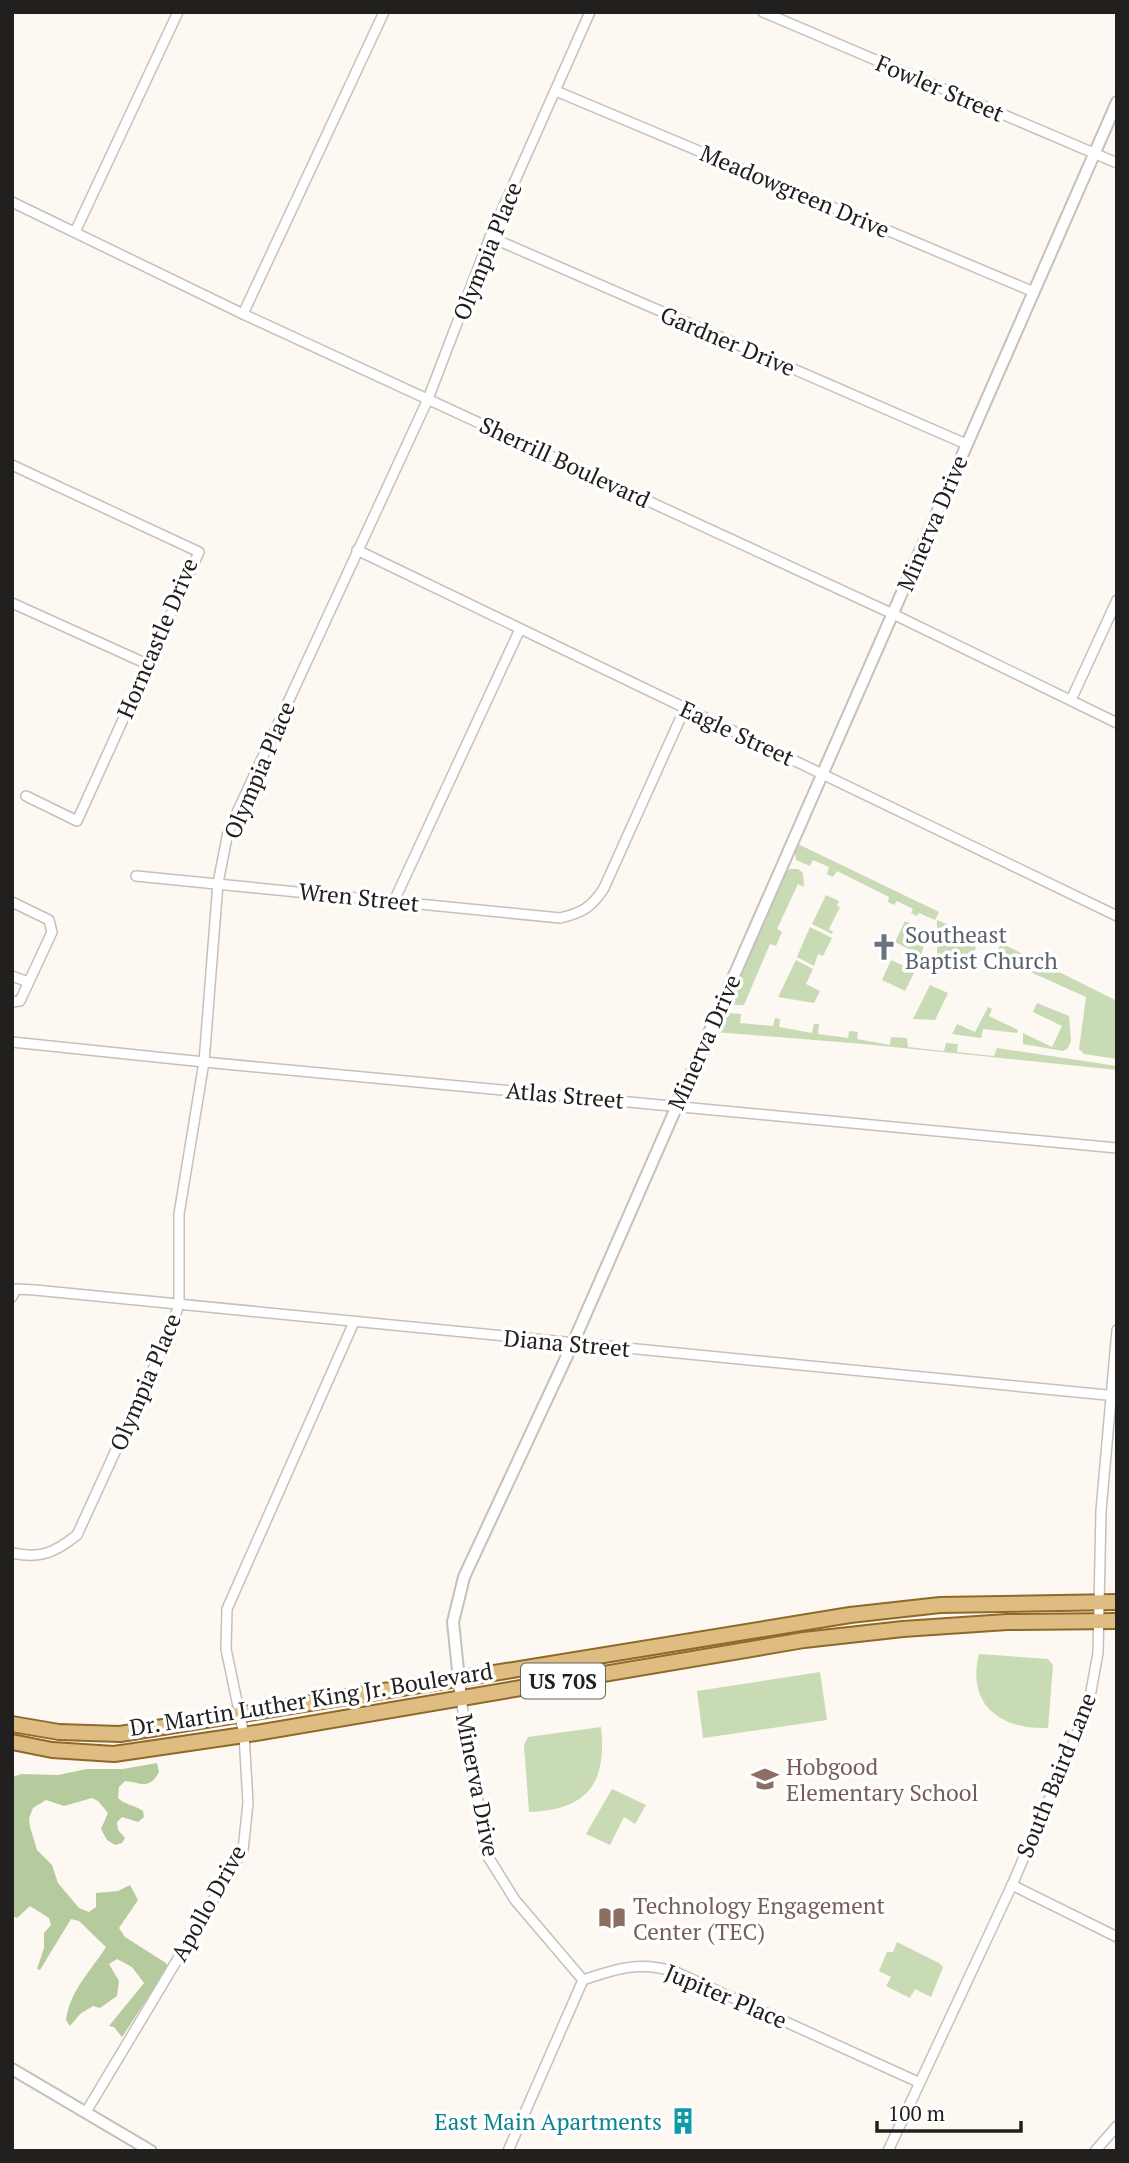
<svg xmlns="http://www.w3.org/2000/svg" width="1129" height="2163" viewBox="0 0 1129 2163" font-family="'PT Serif',serif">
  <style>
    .green { fill: #c8dbb4 }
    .forest { fill: #b6cb9d }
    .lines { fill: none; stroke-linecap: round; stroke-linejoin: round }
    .minor-casing { stroke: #c5c0bb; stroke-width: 12 }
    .tertiary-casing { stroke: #c5c0bb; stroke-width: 14 }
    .primary-casing { stroke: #8f6929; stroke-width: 18 }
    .minor { stroke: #fff; stroke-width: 9 }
    .tertiary { stroke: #fff; stroke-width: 10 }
    .primary { stroke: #dfbc82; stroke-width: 14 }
    .labels { text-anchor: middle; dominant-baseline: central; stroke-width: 7; stroke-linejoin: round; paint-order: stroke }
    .shield { fill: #fff; stroke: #646362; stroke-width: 2 }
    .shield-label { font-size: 21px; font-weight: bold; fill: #22201e }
    .street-label { font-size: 23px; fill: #22201e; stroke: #fff }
    .worship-label { font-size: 23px; fill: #5b616d; stroke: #fff; text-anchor: start }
    .education-label { font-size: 23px; fill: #785e54; stroke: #fff; text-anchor: start }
    .culture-label { font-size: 23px; fill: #0d838f; stroke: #fff; text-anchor: end }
  </style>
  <rect width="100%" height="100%" fill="#fdf8f2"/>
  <g class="green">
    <path d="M798,844L939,912L935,920L919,913L917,916L911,913L913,909L897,901L894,905L888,902L889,897L837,871L833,877L827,874L829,867L813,860L810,866L796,860L795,852Z"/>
    <path d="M791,869H798L803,873L804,887L798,884L777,929L782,932L776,946L770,944L744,1005H735L729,998L786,871Z"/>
    <path d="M826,895L839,901L837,906L840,907L829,929L833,932L832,934L812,924Z"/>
    <path d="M937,920L967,933L963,942L976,947L967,970L937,956Z"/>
    <path d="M905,921L928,932L921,955L895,942Z"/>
    <path d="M810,927L832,938L823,956L818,954L814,966L797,957Z"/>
    <path d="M1001,943L1117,1001V1059L1084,1054L1079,1049L1086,997L995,956Z"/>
    <path d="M796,960L813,969L806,984L820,991L814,1003L778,997Z"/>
    <path d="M891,960L915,971L905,991L882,980Z"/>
    <path d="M930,985L948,993L935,1020L913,1019Z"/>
    <path d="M1037,1003L1069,1016L1071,1041L1068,1048L1063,1051L1023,1044V1033L1052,1047L1062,1026L1033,1012Z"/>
    <path d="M988,1007L992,1009L989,1016L1018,1030L1017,1033L983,1029L981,1038L952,1034L957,1024L975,1032Z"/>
    <path d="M728,1013L741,1014L740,1023L773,1026L775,1018L780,1019L779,1027L812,1033L814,1024H819L818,1034L848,1038L849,1031L858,1032L857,1039L890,1045L891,1037L907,1038L908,1047L944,1051L946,1043L958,1044L957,1052L994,1056L997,1048L1117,1066V1070L864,1044L715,1032L722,1016Z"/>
    <path d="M979,1654L1048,1659L1053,1665L1048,1728C1001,1730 966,1705 979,1654Z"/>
    <path d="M820,1672L827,1720L703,1738L697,1691Z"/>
    <path d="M601,1727C607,1784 587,1810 529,1812L524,1745L528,1737Z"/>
    <path d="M612,1789L646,1805L635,1824L624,1817L610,1845L586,1834Z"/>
    <path d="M897,1942L939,1963L943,1967L931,1997L915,1989L910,1998L886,1986L891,1977L879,1971L887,1952H893Z"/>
  </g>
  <path class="forest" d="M157,1763L159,1772C149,1790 142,1783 125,1781L119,1787L118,1798C125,1805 135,1805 143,1811L144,1817L138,1822L122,1817L117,1822L118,1830L125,1838L122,1843L115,1845L107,1840L101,1829L108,1813L98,1801L92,1798L64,1806L46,1800L33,1808L29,1818L30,1827L37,1850L52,1865L58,1883L79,1908L89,1912L96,1907V1893L118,1891L130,1885L138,1900L119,1928L125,1937L166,1963L168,1967L122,2037L114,2027L109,2026L144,1983L132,1967L117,1959L109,1964L119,1981L117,1996L100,2008L93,2006L80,2014L70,2026L66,2020C70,1990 91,1971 106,1947L79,1921L71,1919L40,1970L37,1969L44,1948V1933L51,1925L49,1918L30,1906L17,1918L12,1916V1777L22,1774L58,1775L87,1769H123Z"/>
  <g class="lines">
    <defs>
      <g id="minor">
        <path d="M763,12L1117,163"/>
        <path d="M556,91L1034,292"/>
        <path d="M12,202L243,314L893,614L1117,723"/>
        <path d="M75,232L178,12"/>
        <path d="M490,237L966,444"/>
        <path d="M243,314L384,12"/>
        <path d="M12,465L199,552L77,821L26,796"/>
        <path d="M357,550L1117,916"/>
        <path d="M12,603L147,664"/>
        <path d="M1071,700L1117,600"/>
        <path d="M136,876L560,918C582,913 592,907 604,888L685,708"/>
        <path d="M394,901L520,629"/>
        <path d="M12,902L49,920L52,932L20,1001L12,1002"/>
        <path d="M12,976L28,982"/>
        <path d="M12,1042L204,1062L1117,1148"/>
        <path d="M12,1297L16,1289L35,1290L1117,1396"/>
        <path d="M12,1553C41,1559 54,1553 77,1535L165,1343L179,1305V1214L204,1062L218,883L228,832L428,399L490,237L590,12"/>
        <path d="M461,1699L487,1855L515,1900L583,1980"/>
        <path d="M1012,1885L1117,1937"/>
        <path d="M86,2112L243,1850L248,1803L244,1735L226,1649L227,1609L354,1322"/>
        <path d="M508,2151L583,1980C618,1968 640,1961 676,1972L918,2082"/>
        <path d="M888,2151L1012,1885L1075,1739L1089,1702L1098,1653L1101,1511L1117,1330"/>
        <path d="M1095,2151L1117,2126"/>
      </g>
      <g id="tertiary">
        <path d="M461,1699L453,1622L464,1577L573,1343L1117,102"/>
        <path d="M12,2069L151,2151"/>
      </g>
      <g id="primary">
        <path d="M12,1724L59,1732L120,1734L850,1615L940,1605L1117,1602"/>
        <path d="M12,1742L52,1750L114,1754L244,1735L804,1640L903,1629L1007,1622L1117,1621"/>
      </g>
    </defs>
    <use href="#minor" class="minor-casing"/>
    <use href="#tertiary" class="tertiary-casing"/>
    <use href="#primary" class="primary-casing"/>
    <use href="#minor" class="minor"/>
    <use href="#tertiary" class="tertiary"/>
    <use href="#primary" class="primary"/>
  </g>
  <defs>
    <symbol id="church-bare" viewBox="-9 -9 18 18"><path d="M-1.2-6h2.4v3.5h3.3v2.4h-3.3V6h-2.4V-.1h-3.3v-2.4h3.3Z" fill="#6b7280" stroke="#fff" stroke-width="2.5" paint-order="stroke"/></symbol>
    <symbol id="school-bare" viewBox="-9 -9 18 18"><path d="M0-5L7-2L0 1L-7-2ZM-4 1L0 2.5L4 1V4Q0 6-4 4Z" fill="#8d6e63" stroke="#fff" stroke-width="2.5" paint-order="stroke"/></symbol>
    <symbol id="library-bare" viewBox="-9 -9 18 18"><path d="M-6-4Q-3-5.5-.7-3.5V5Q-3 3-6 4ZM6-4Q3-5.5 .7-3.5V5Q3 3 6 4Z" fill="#8d6e63" stroke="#fff" stroke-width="2.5" paint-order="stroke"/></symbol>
    <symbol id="building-bare" viewBox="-9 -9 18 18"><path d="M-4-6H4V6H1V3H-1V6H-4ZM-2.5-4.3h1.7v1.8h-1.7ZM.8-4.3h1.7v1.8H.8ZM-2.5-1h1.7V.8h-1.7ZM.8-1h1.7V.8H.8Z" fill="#0f9aa8" stroke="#fff" stroke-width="2.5" paint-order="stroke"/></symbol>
  </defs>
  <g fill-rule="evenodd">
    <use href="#church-bare" x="865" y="928" width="38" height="38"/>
    <use href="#school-bare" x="746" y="1760" width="38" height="38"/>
    <use href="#library-bare" x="593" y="1899" width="38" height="38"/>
    <use href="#building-bare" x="664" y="2102" width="38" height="38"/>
  </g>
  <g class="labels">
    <rect class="shield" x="521" y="1663.5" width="84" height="35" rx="5"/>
    <g class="shield-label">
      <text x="563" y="1681">US 70S</text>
    </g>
    <g class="street-label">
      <text transform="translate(940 88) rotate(23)">Fowler Street</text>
      <text transform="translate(795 191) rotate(23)">Meadowgreen Drive</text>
      <text transform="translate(487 251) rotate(-68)">Olympia Place</text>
      <text transform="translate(728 341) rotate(23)">Gardner Drive</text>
      <text transform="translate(565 462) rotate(25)">Sherrill Boulevard</text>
      <text transform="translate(932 523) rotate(-67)">Minerva Drive</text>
      <text transform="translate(157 638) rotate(-67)">Horncastle Drive</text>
      <text transform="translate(737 733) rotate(25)">Eagle Street</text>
      <text transform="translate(259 770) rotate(-67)">Olympia Place</text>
      <text transform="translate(359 897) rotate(6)">Wren Street</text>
      <text transform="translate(704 1042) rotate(-66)">Minerva Drive</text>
      <text transform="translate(565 1095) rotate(5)">Atlas Street</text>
      <text transform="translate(567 1343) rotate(5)">Diana Street</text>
      <text transform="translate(145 1382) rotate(-67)">Olympia Place</text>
      <text transform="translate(311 1699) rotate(-9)">Dr. Martin Luther King Jr. Boulevard</text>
      <text transform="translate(1056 1775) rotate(-68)">South Baird Lane</text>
      <text transform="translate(478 1785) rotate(79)">Minerva Drive</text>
      <text transform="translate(208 1903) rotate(-61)">Apollo Drive</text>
      <text transform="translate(726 1996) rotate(23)">Jupiter Place</text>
    </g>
    <g class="worship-label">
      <text x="905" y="934">Southeast<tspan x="905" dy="26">Baptist Church</tspan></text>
    </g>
    <g class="education-label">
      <text x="786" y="1766">Hobgood<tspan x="786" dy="26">Elementary School</tspan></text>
      <text x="633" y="1905">Technology Engagement<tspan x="633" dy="26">Center (TEC)</tspan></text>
    </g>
    <g class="culture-label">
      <text x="662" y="2121">East Main Apartments</text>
    </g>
  </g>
  <rect width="1129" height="2163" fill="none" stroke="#22201e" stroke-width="28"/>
  <path d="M877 2121v10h144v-10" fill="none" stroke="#22201e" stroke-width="3.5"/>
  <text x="888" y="2121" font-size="21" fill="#22201e" stroke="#ffffff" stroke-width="5" paint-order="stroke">100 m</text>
</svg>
